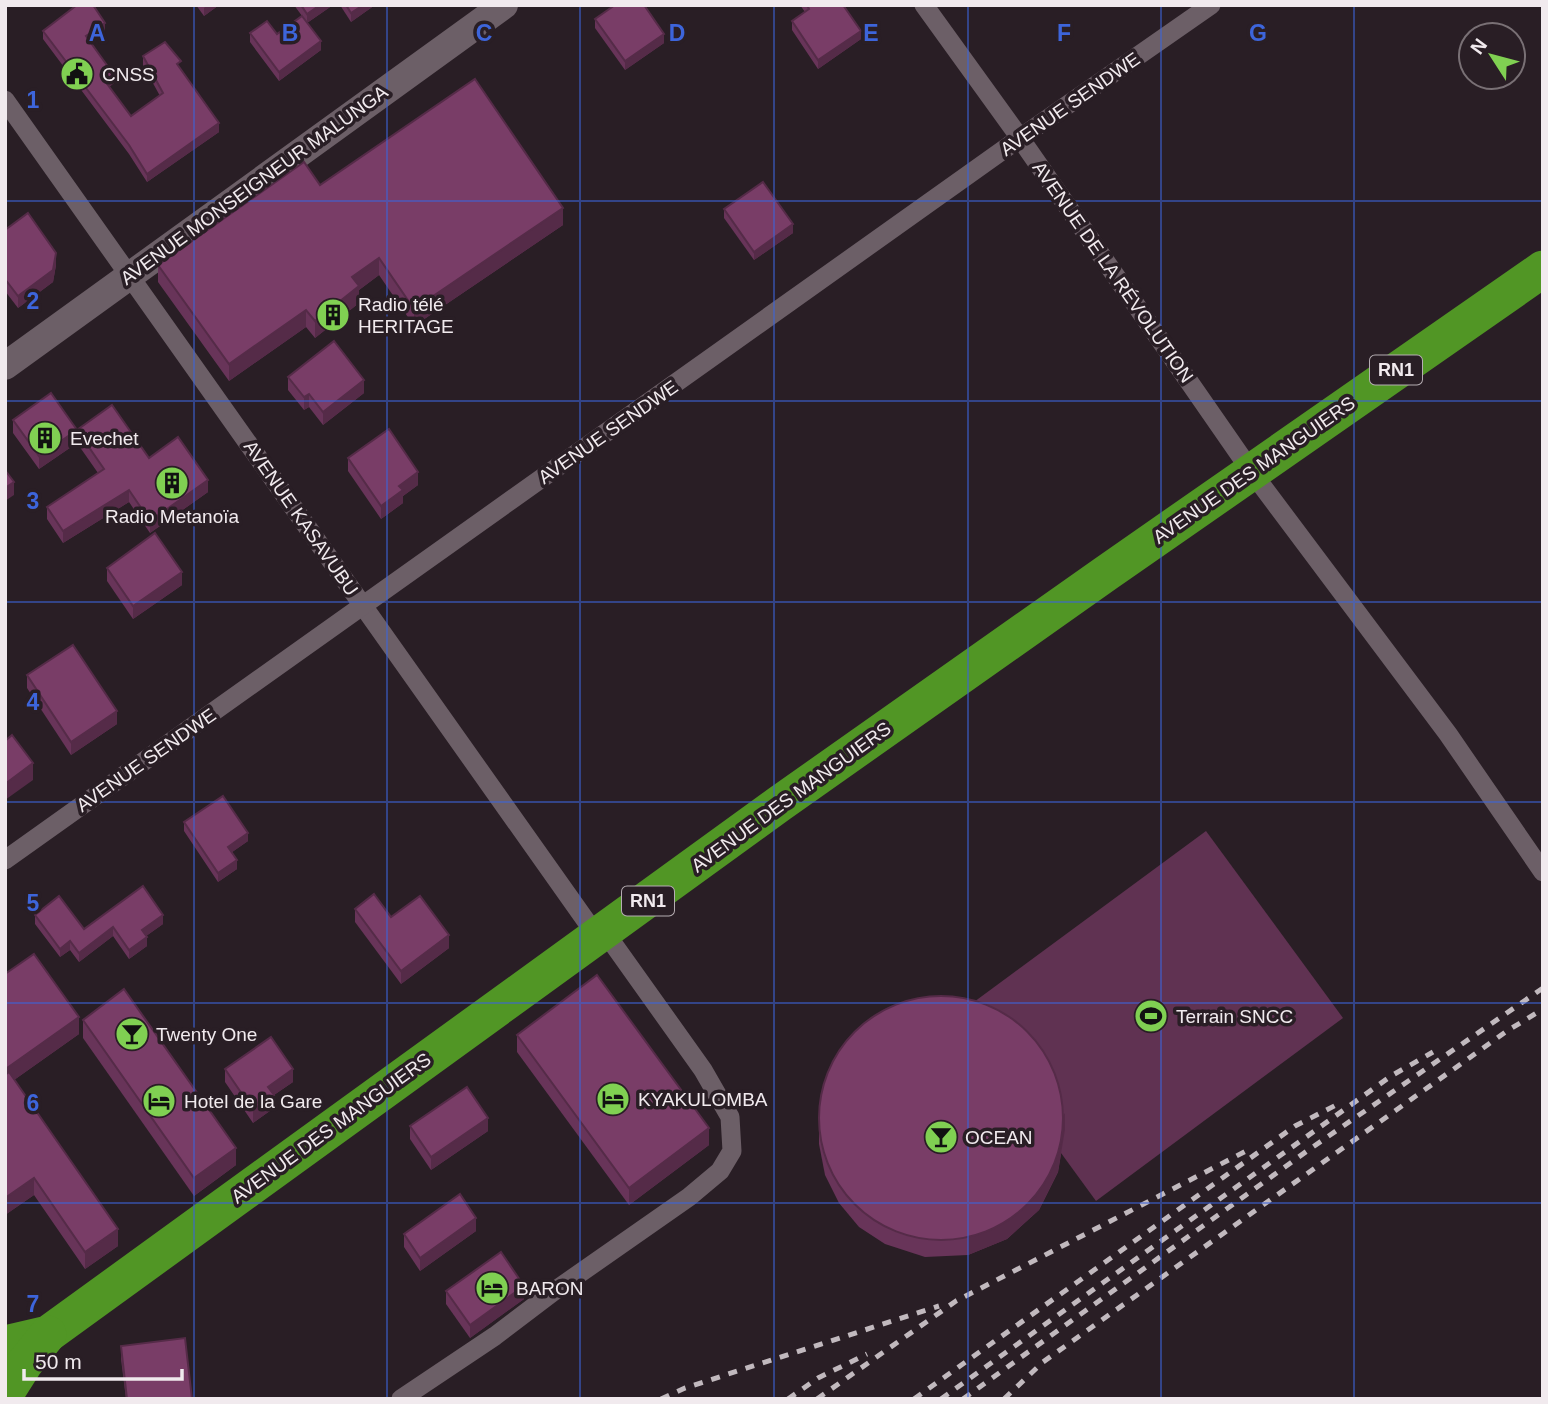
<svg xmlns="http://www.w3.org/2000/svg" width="1548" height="1404" viewBox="0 0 1548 1404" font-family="Arial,sans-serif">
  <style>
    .grass { fill: #603252 }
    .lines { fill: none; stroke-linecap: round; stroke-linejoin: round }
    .street { stroke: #6c5f67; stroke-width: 19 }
    .secondary { stroke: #6c5f67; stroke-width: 28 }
    .highway { stroke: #519625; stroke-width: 37 }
    .rail { stroke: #c1b9be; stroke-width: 5; stroke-dasharray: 9 9; stroke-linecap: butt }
    .wall { fill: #683459 }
    .shaded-wall { fill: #552b48 }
    .building { fill: #793d67; stroke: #552b48; stroke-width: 2 }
    .grid { fill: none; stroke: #3d65db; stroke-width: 2; stroke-opacity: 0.55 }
    .labels { text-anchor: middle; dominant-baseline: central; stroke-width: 7; stroke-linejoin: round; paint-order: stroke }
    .shield { fill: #291e25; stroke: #b5adb2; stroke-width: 2 }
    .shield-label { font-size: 18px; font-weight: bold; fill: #f1eaee }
    .poi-label { font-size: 19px; fill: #f1eaee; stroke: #291e25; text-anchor: start }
    .street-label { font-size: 19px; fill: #f1eaee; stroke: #291e25 }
    .grid-label { font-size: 23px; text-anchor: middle; font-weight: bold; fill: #3d65db; stroke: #291e25; stroke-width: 7; stroke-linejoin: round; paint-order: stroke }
  </style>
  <rect width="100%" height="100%" fill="#291e25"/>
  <path class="grass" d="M1206,831L1343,1018L1096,1201L959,1013Z"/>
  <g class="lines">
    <g class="street">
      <path d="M924,5L1020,138L1251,471L1448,734L1543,872"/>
      <path d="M5,100L596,935"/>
      <path d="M5,860L1020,138L1211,5"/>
      <path d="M401,1399L495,1336L553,1292L689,1197L720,1171L732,1151L730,1117L703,1070L604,931"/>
    </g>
    <path class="secondary" d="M5,366L504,5"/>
    <g class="highway">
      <path d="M5,1344L48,1334L779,804L1105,574L1543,269"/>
      <path d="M5,1394L24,1364L48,1334"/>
    </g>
    <g class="rail">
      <path d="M661,1399L685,1388L939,1306"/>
      <path d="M788,1399L818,1378L867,1354"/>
      <path d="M817,1399L956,1301L1248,1150"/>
      <path d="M914,1399L1295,1126L1342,1102"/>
      <path d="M941,1399L1391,1076L1433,1052"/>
      <path d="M963,1399L1307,1151L1543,988"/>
      <path d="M1004,1399L1043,1362L1507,1031L1543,1009"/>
    </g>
  </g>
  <g class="wall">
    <path d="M196,5H219L204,16Z"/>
    <path d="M294,5H333L307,23L321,50L279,81L250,42V33L277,34L302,16Z"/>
    <path d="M340,5H375L351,22Z"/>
    <path d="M800,5H843L861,39L818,69L792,30V21L805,12Z"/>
    <path d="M595,19L664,43L625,70L595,28Z"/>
    <path d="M43,31H105L91,42L114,83L109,87L131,116L160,96L143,65V56L181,70L219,132L147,182L129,154L43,39Z"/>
    <path d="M320,185L563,225L414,326L379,275L359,290V303L315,338L306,327L229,381L158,282V265Z"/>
    <path d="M724,209L793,233L754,260L724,218Z"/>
    <path d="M5,230L56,265L53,282L18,308L5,291Z"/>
    <path d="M288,377L364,393L323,425L309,407L304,410L288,390Z"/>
    <path d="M13,420L77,430L149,458L208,492L150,533L129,502L63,543L47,519V507L98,473L77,443L39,469L13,433Z"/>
    <path d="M348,458L418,485L403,496V503L381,519L348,471Z"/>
    <path d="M107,568L182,585L133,619L107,581Z"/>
    <path d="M27,675L117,724L71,755L27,688Z"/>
    <path d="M184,822L248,841L232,852L237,869L218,882L184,831Z"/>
    <path d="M355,909L449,948L401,984L355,922Z"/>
    <path d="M35,915L84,929L163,924L146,936L147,946L129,959L113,936L79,962L70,950L60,957L35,924Z"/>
    <path d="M5,974L79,1034L14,1080L118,1246L85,1269L34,1195L5,1215Z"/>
    <path d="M83,1020L236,1165L194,1196L83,1038Z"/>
    <path d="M517,1035L709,1145L629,1205L517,1052Z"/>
    <path d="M225,1069L293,1082L274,1095V1108L253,1123L225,1082Z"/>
    <path d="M410,1126L488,1131L431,1170L410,1139Z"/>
    <path d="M819,1127L1065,1130L1058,1172L1039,1210L1007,1239L968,1255L925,1257L885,1244L859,1227L839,1203L825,1175L819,1144Z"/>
    <path d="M476,1231L420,1271L404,1247V1234Z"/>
    <path d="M446,1291L524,1299L470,1338L446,1304Z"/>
    <path d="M121,1346L192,1399H126L121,1359Z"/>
  </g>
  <g class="shaded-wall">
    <path d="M207,5H219L204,16V8Z"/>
    <path d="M320,5H333L307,23V14Z"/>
    <path d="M363,5H375L351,22V13Z"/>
    <path d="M105,23V31L86,45V36Z"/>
    <path d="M861,31V39L818,69V60Z"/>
    <path d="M664,34V43L625,70V61Z"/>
    <path d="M321,41V50L279,81V72Z"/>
    <path d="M114,75V83L105,90V81Z"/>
    <path d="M219,123V132L147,182V174Z"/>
    <path d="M563,208V225L414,326V309Z"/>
    <path d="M793,224V233L754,260V252Z"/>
    <path d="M56,253V265L53,282L18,308V296Z"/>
    <path d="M379,258V275L359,290V303L315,338V321L352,277Z"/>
    <path d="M306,310V327L229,381V364Z"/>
    <path d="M364,380V393L323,425V412Z"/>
    <path d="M309,394V407L304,410V397Z"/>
    <path d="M77,430V443L39,469V456Z"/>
    <path d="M418,472V485L403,496V503L381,519V506L399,486Z"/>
    <path d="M208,480V492L150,533V521Z"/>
    <path d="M14,482V495L5,501V488Z"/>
    <path d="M129,490V502L63,543V531Z"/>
    <path d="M182,572V585L133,619V606Z"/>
    <path d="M117,711V724L71,755V742Z"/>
    <path d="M33,763V780L5,800V784Z"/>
    <path d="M248,833V841L228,855V847Z"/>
    <path d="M237,860V869L218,882V873Z"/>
    <path d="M163,915V924L142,939V930Z"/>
    <path d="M113,927V936L79,962V953Z"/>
    <path d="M449,935V948L401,984V971Z"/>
    <path d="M147,937V946L129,959V950Z"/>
    <path d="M70,941V950L60,957V949Z"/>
    <path d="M79,1017V1034L7,1085V1068Z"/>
    <path d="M293,1069V1082L274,1095V1108L253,1123V1110L268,1087Z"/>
    <path d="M1065,1113V1130L1058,1172L1039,1210L1007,1239L968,1255V1238Z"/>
    <path d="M488,1118V1131L431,1170V1157Z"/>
    <path d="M709,1128V1145L629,1205V1188Z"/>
    <path d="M236,1148V1165L194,1196V1178Z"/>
    <path d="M34,1178V1195L5,1215V1198Z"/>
    <path d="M476,1218V1231L420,1271V1258Z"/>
    <path d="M118,1229V1246L85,1269V1252Z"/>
    <path d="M524,1286V1299L470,1338V1325Z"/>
  </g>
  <g class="building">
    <path d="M77,5H93L105,23L86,36L114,75L105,81L131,116L163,93L143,56L165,42L181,61L177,64L219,123L147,174L129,145L43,31Z"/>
    <path d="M301,5H320L307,14Z"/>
    <path d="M346,5H363L351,13Z"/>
    <path d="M615,5H644L664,34L625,61L595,19Z"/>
    <path d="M807,5H843L861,31L818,60L792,21L809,9Z"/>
    <path d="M302,16L321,41L279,72L250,33L267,21L277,34Z"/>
    <path d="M475,79L563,208L414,309L379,258L352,277L359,286L315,321L306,310L229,364L158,265L304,162L320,185Z"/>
    <path d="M763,182L793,224L754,252L724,209Z"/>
    <path d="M28,213L56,253L53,270L18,296L5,279V230Z"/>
    <path d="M334,341L364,380L323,412L309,394L304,397L288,377Z"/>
    <path d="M51,393L77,430L39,456L13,420Z"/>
    <path d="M112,405L149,458L178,437L208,480L150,521L129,490L63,531L47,507L104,469L77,430Z"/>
    <path d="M389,429L418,472L399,486L403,490L381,506L348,458Z"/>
    <path d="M5,470L14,482L5,488Z"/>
    <path d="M155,533L182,572L133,606L107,568Z"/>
    <path d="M73,645L117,711L71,742L27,675Z"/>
    <path d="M12,735L33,763L5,784V741Z"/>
    <path d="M223,796L248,833L228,847L237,860L218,873L184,822Z"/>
    <path d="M143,886L163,915L142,930L147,937L129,950L113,927L79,953L70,941L60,949L35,915L59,896L84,929Z"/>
    <path d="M374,894L391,917L420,896L449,935L401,971L355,909Z"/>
    <path d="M34,954L79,1017L7,1068L5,1065V974Z"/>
    <path d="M597,975L709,1128L629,1188L517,1035Z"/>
    <path d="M124,989L236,1148L194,1178L83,1020Z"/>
    <circle cx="941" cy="1118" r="122"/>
    <path d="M271,1037L293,1069L268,1087L274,1095L253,1110L225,1069Z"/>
    <path d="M9,1072L118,1229L85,1252L34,1178L5,1198V1075Z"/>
    <path d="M467,1087L488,1118L431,1157L410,1126Z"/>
    <path d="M460,1194L476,1218L420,1258L404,1234Z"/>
    <path d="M501,1252L524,1286L470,1325L446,1291Z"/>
    <path d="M185,1338L192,1399H127L121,1346Z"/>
  </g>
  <path class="grid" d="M194,5V1399M387,5V1399M580,5V1399M774,5V1399M968,5V1399M1161,5V1399M1354,5V1399M5,201H1543M5,401H1543M5,602H1543M5,802H1543M5,1003H1543M5,1203H1543"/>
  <defs>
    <symbol id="civic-disc" viewBox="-11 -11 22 22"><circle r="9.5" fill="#80d052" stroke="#291e25"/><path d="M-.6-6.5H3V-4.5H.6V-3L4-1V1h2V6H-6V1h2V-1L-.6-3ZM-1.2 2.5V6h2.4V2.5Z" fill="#111"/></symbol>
    <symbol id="building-disc" viewBox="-11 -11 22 22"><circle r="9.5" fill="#80d052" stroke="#291e25"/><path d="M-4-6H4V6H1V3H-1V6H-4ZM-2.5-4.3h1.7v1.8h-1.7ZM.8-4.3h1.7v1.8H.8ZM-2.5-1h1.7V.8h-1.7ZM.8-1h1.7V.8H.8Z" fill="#111"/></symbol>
    <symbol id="stadium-disc" viewBox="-11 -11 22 22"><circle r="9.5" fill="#80d052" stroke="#291e25"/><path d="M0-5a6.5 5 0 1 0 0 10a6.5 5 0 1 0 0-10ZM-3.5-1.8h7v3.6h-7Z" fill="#111"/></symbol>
    <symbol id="bar-disc" viewBox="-11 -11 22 22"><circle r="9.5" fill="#80d052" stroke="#291e25"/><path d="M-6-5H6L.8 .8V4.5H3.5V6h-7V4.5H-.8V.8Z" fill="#111"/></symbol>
    <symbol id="hotel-disc" viewBox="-11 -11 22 22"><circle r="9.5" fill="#80d052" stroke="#291e25"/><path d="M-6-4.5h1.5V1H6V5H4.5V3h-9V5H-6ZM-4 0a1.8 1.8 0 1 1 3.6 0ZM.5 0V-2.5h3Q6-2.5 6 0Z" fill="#111"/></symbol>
  </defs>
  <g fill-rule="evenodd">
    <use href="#civic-disc" x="58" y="55" width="38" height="38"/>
    <use href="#building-disc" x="314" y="296" width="38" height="38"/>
    <use href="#building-disc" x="26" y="419" width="38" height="38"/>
    <use href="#building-disc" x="153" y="464" width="38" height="38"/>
    <use href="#stadium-disc" x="1132" y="997" width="38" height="38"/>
    <use href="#bar-disc" x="113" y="1015" width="38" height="38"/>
    <use href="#hotel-disc" x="594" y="1080" width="38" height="38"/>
    <use href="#hotel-disc" x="140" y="1082" width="38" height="38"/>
    <use href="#bar-disc" x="922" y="1118" width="38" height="38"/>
    <use href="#hotel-disc" x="473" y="1269" width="38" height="38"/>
  </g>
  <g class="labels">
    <g class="shield">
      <rect x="1370" y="355.5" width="52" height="29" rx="5"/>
      <rect x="622" y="886.5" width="52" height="29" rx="5"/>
    </g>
    <g class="shield-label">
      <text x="1396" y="370">RN1</text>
      <text x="648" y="901">RN1</text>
    </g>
    <g class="poi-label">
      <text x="102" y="74">CNSS</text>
      <text x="358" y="304">Radio télé<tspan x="358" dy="22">HERITAGE</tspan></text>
      <text x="70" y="438">Evechet</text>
      <text x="172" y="516" text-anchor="middle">Radio Metanoïa</text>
      <text x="1176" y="1016">Terrain SNCC</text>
      <text x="156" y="1034">Twenty One</text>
      <text x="638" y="1099">KYAKULOMBA</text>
      <text x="184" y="1101">Hotel de la Gare</text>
      <text x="965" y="1137">OCEAN</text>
      <text x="516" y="1288">BARON</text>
    </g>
    <g class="street-label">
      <text transform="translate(1070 104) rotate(-35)">AVENUE SENDWE</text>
      <text transform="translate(254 185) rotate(-36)">AVENUE MONSEIGNEUR MALUNGA</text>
      <text transform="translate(1113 272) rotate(55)">AVENUE DE LA RÉVOLUTION</text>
      <text transform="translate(608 432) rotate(-35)">AVENUE SENDWE</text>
      <text transform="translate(1254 470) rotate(-35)">AVENUE DES MANGUIERS</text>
      <text transform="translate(301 518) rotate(55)">AVENUE KASAVUBU</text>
      <text transform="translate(146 760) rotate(-35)">AVENUE SENDWE</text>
      <text transform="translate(791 797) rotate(-36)">AVENUE DES MANGUIERS</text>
      <text transform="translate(331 1128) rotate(-36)">AVENUE DES MANGUIERS</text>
    </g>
  </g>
  <g class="grid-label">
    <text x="97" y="41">A</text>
    <text x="290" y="41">B</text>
    <text x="484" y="41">C</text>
    <text x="677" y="41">D</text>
    <text x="871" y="41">E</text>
    <text x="1064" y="41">F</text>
    <text x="1258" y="41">G</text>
    <text x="33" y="108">1</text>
    <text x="33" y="309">2</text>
    <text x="33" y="509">3</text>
    <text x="33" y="710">4</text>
    <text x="33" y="911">5</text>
    <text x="33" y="1111">6</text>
    <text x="33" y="1312">7</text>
  </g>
  <rect width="1548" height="1404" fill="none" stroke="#f1eaee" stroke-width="14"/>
  <g transform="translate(1492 56) rotate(306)"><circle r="33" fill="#291e25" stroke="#797075" stroke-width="2"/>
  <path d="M0-5L12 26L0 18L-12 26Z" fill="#80d052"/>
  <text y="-10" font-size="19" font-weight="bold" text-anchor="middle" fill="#f1eaee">N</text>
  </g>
  <path d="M24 1369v10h158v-10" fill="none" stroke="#f1eaee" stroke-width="3.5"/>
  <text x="35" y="1369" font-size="21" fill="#f1eaee" stroke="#291e25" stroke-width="5" paint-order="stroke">50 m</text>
</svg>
